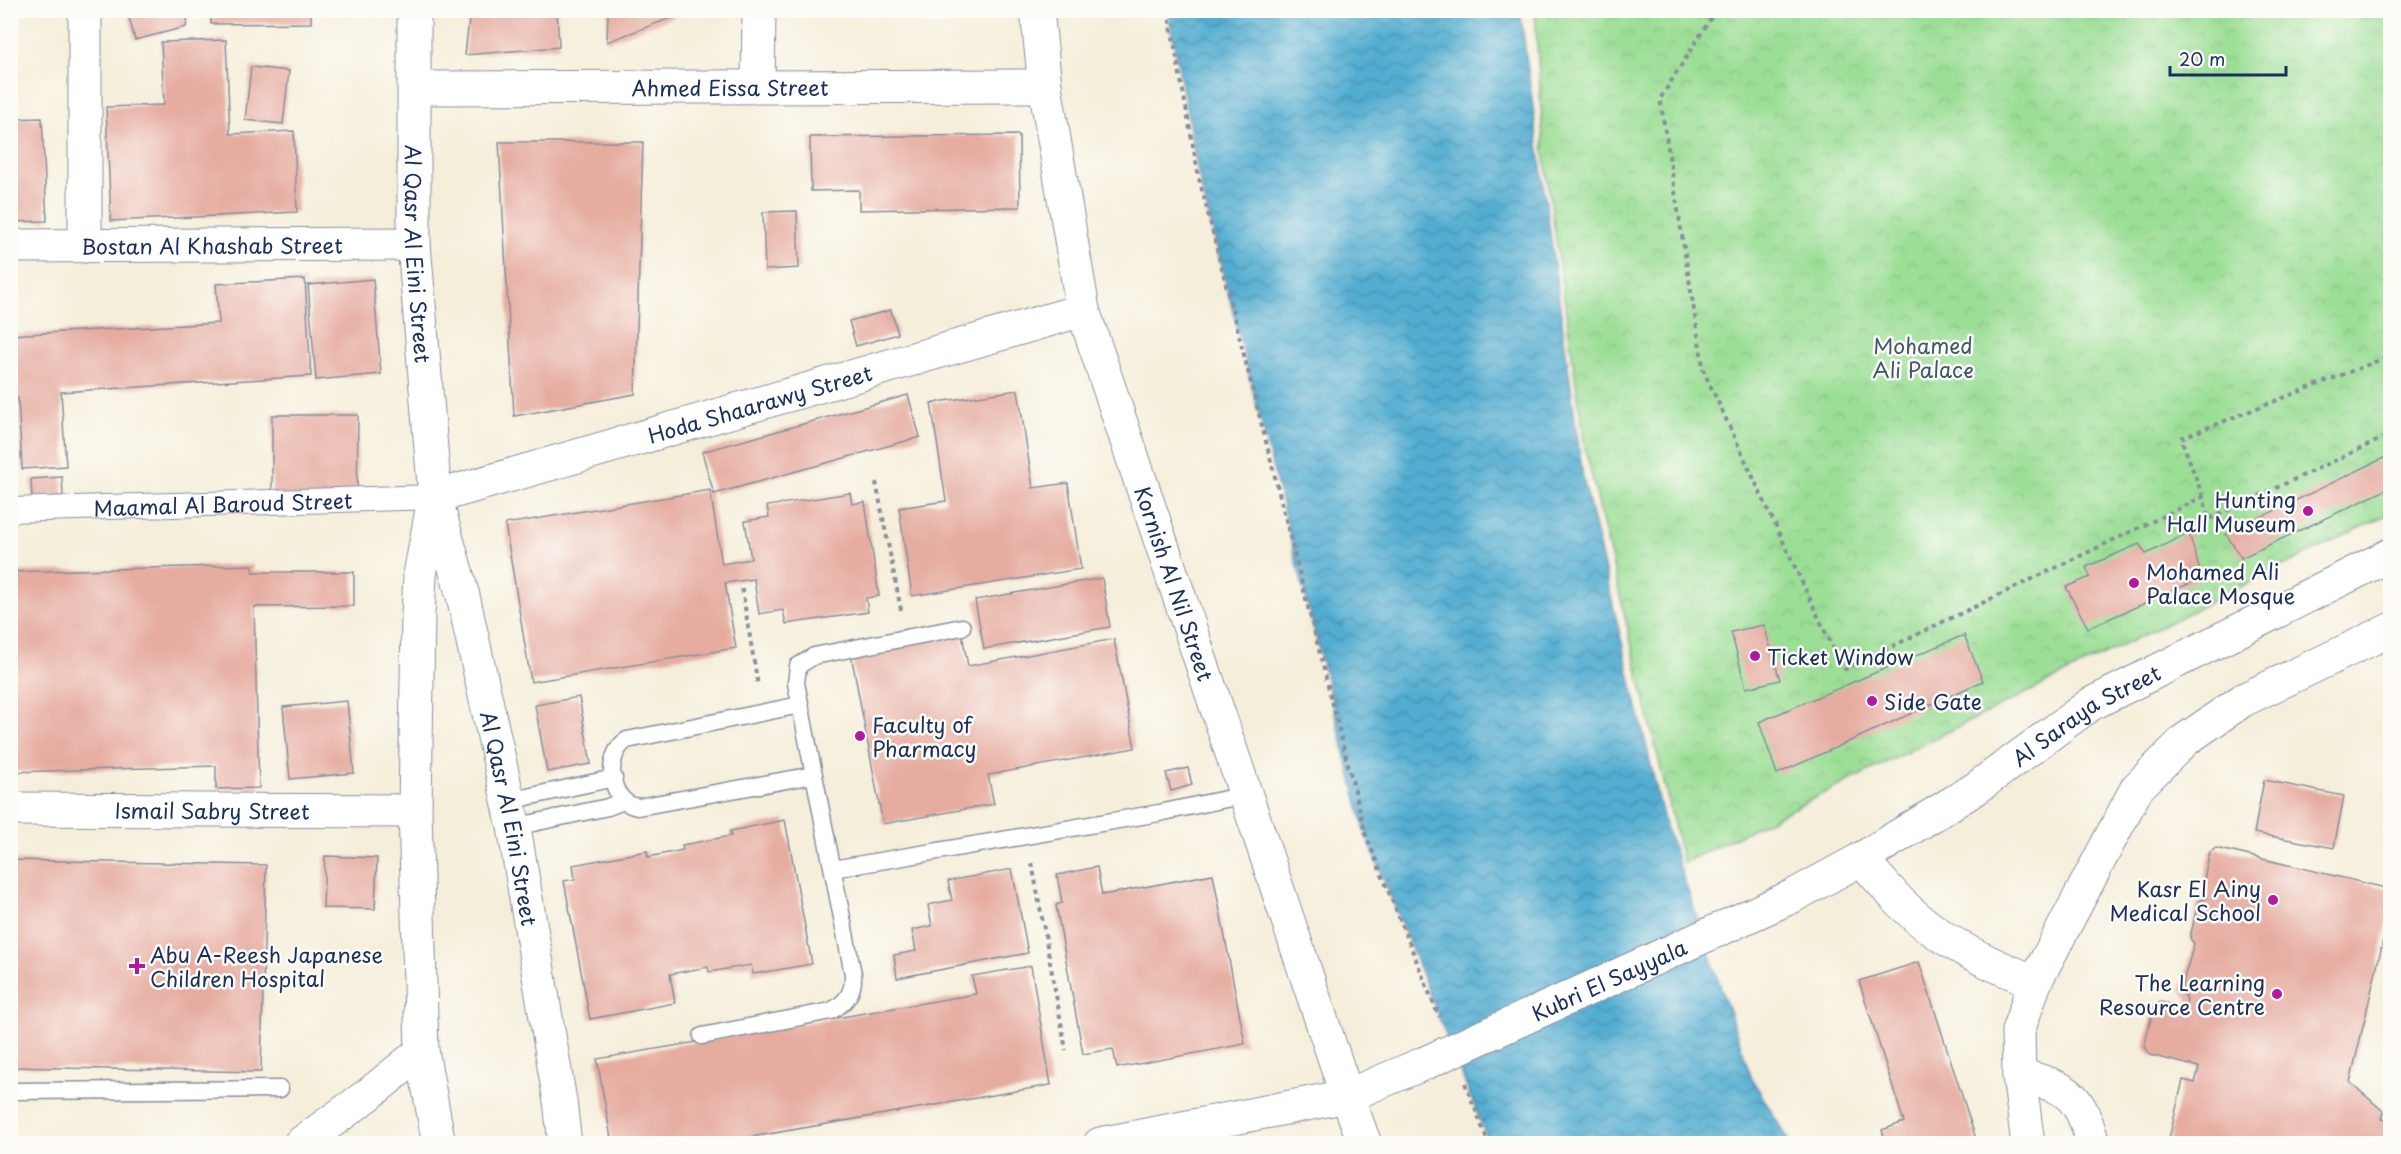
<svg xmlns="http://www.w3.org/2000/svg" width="2401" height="1154" viewBox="0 0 2401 1154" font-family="'Playpen Sans',sans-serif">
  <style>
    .park { fill: url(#park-crowns); stroke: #5b867a; stroke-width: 1.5 }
    .water { fill: url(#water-waves); stroke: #376e98; stroke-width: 1.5 }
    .building { fill: #e6aca0 }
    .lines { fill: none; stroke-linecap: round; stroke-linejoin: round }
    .service-casing { stroke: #888e9c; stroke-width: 19 }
    .pedestrian-casing { stroke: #888e9c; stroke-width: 26 }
    .minor-casing { stroke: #888e9c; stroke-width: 35 }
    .secondary-casing { stroke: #888e9c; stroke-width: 35 }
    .primary-casing { stroke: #888e9c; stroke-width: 35 }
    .trunk-casing { stroke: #888e9c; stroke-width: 35 }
    .path { stroke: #888e9c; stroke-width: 4; stroke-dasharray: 4.5 4.5; stroke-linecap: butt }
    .service { stroke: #fff; stroke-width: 16 }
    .pedestrian { stroke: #fff; stroke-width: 24 }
    .minor { stroke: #fff; stroke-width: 33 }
    .secondary { stroke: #fff; stroke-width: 33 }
    .primary { stroke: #fff; stroke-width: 33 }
    .trunk { stroke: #fff; stroke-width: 33 }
    .primary-bridge-casing { stroke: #888e9c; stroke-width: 35; stroke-linecap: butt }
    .primary-bridge { stroke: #fff; stroke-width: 33 }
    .poi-dot { fill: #b5179e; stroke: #fdfcf7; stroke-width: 2 }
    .labels { text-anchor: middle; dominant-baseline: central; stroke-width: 5; stroke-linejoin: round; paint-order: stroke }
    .street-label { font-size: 21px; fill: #1b2f5e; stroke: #fdfcf7 }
    .park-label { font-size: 21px; fill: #3b5b6c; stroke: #fdfcf7 }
    .poi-label { font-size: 21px; fill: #1b2f5e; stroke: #fdfcf7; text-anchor: start }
  </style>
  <defs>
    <pattern id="park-crowns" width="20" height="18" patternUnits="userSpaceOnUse" patternTransform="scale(1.5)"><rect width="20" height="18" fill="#9bde95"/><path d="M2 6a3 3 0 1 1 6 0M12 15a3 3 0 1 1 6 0" fill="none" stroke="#85bf83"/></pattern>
    <pattern id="water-waves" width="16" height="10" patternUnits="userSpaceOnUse" patternTransform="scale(1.5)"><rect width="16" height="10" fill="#53add1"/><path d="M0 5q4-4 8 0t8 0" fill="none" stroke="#448dad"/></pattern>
  </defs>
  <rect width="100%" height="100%" fill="#fdfcf7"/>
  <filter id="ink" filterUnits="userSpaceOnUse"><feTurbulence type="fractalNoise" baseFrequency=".0167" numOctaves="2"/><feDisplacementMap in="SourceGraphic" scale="12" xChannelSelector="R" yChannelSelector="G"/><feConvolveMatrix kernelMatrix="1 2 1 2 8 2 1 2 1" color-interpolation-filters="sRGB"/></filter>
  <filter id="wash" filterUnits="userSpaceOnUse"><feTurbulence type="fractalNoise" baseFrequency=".008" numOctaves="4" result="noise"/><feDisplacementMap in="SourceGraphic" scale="24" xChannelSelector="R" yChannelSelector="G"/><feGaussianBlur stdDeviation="1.35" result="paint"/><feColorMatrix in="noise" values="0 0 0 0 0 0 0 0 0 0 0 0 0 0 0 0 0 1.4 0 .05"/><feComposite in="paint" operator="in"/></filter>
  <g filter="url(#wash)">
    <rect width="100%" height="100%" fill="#f5eeda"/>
    <path class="park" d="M1535,11H2390V513L1683,863L1585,447L1544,153Z"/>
    <path class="water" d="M1168,11H1520L1583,478L1664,821L1752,1079L1790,1143H1489L1366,835L1199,178Z"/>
    <g id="blocks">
      <g class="building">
        <path d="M127,10H189L186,27L135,40Z"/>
        <path d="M211,10H311V23L211,24Z"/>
        <path d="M470,10H557L559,47L465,55Z"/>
        <path d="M608,10H692L607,42Z"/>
        <path d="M226,40L230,134L294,131L297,212L111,221L106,107L164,105L161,42Z"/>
        <path d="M251,67L289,71L283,124L245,120Z"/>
        <path d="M42,118L47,221L10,222V119Z"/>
        <path d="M1019,135L1020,207L859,210V190L811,191L810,137Z"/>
        <path d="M499,142H643L635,394L514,416Z"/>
        <path d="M797,211L799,268L765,270L763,212Z"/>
        <path d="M305,279L311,376L61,392L66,466L22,469L18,398L10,399V335L219,323L216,284Z"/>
        <path d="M373,279L381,374L316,380L308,285Z"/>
        <path d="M891,310L898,334L856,346L849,321Z"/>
        <path d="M1018,390L1033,488L1068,483L1081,569L912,596L899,508L946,501L931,403Z"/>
        <path d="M908,395L920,437L714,494L702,452Z"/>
        <path d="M272,415H358L357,508H272Z"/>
        <path d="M2390,455V488L2241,558L2226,534Z"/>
        <path d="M62,477L63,496L32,498L31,479Z"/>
        <path d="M710,490L722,564L751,559L745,521L769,517L767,506L850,493L852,504L865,502L879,596L866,598L868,612L786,624L783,610L759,614L754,579L725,583L736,648L531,682L505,524Z"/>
        <path d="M2189,533L2202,578L2088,628L2066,587L2090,577L2086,567L2139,544L2146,554Z"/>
        <path d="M253,565V572H354V606L254,607L259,788L216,789V766L10,772V572Z"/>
        <path d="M1102,578L1110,627L984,649L975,600Z"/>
        <path d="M1764,625L1780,680L1746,688L1731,632Z"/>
        <path d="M962,634L968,666L1114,639L1135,748L988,775L994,804L883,824L851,654Z"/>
        <path d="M1964,635L1983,681L1777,774L1759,722Z"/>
        <path d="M579,697L591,764L547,772L535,705Z"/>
        <path d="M347,701L354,773L290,779L283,707Z"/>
        <path d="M1188,768L1192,785L1171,791L1166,773Z"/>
        <path d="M2264,780L2344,796L2334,848L2254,833Z"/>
        <path d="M785,820L812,964L753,974L751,965L709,972L708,967L670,974L675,1003L590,1019L564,881L575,879L573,865L647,851L648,857L683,850L682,845L731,836L730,831Z"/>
        <path d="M2216,848L2390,889V911L2350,1082L2384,1112L2382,1119L2390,1121V1144L2168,1143L2183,1080L2195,1083L2199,1067L2150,1055L2144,1047L2154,1006L2161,1002L2185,1008L2187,999L2181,989L2194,944L2190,938L2198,902L2207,898L2202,888L2210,852Z"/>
        <path d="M325,856L377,858L375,909L323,908Z"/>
        <path d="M10,860L266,865L261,1072L10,1067Z"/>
        <path d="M1097,867L1102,895L1213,874L1245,1044L1117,1068L1113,1049L1083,1054L1056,905L1062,903L1057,875Z"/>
        <path d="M1012,869L1028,953L897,978L894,955L916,951L912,930L932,926L928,905L952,900L948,881Z"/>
        <path d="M1919,962L1977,1142L1973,1144H1886L1882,1130L1904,1122L1859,981Z"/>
        <path d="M1031,966L1051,1085L711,1144H612L597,1059L976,994L972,976Z"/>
      </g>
    </g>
  </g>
  <g filter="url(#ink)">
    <use href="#blocks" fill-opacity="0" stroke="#888e9c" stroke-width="1.5"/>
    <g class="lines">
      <defs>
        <g id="service">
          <path d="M800,705L627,740C603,755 609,803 638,807L814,775"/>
          <path d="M509,801L614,778"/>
          <path d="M514,827L608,807L623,801"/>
          <path d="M833,869L1159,813L1245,795"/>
          <path d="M702,1036L831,1011C847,1002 854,992 853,974L796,683L798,666L814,656L962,627"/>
          <path d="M10,1091L280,1089"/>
        </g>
        <g id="pedestrian">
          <path id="s1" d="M10,510L435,497"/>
        </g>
        <g id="minor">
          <path d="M85,10V246"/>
          <path d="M758,87L759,10"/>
          <path id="s2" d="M415,88L1045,86"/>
          <path id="s3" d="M10,246L414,244"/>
          <path id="s4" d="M435,497L1083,310"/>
          <path id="s5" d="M10,809L415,811"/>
        </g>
        <g id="secondary">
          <path d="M2019,1075C2069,1088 2079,1093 2093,1144"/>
          <path d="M2028,1144L2019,1075L2018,1031L2035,982"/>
        </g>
        <g id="primary">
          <path d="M1861,859C1875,874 1888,890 1902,904C1939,941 1987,963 2035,982L2137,788L2185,740L2243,700L2390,630"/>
          <path id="s6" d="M1793,896L1861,859L1975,789L2091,704L2390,555"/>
          <path d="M1100,1144L1347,1096L1425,1063"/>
        </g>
        <g id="trunk">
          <path id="s7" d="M414,10V244L435,497L463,596L514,827L560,1101L565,1144"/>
          <path id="s8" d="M1037,10L1045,86L1083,310L1347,1096L1365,1144"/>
          <path d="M434,499L420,575L418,615L415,811L422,1051L439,1144"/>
          <path d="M300,1144L368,1095L422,1051"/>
        </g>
      </defs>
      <use href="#service" class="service-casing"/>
      <use href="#pedestrian" class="pedestrian-casing"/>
      <use href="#minor" class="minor-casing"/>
      <use href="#secondary" class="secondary-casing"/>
      <use href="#primary" class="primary-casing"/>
      <use href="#trunk" class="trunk-casing"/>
      <g class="path">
        <path d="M1168,10L1199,178L1366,835L1439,1017"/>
        <path d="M1716,10L1660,99L1704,372L1843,670L2203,497L2209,519L2390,435"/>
        <path d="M876,482L901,610"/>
        <path d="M2203,497L2181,438L2390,356"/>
        <path d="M742,589L758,686"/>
        <path d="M1032,863L1066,1050"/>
        <path d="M1465,1083L1489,1144"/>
      </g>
      <use href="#service" class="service"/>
      <use href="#pedestrian" class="pedestrian"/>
      <use href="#minor" class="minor"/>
      <use href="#secondary" class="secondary"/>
      <use href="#primary" class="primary"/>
      <use href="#trunk" class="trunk"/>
      <defs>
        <g id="primary-bridge">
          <path id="s9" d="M1425,1063L1793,896"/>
        </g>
      </defs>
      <use href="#primary-bridge" class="primary-bridge-casing"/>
      <use href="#primary-bridge" class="primary-bridge"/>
    </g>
  </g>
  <g class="poi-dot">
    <circle cx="2308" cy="511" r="6"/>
    <circle cx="2134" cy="583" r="6"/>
    <circle cx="1755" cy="656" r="6"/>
    <circle cx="1872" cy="701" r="6"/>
    <circle cx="860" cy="736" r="6"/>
    <circle cx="2273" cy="900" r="6"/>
    <path d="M134 957h6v6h6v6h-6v6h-6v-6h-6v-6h6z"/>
    <circle cx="2277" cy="994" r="6"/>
  </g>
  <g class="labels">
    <g class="street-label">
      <text stroke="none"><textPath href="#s2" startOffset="315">Ahmed Eissa Street</textPath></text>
      <text stroke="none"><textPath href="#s3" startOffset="202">Bostan Al Khashab Street</textPath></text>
      <text stroke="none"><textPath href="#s7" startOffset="244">Al Qasr Al Eini Street</textPath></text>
      <text stroke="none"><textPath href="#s4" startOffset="338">Hoda Shaarawy Street</textPath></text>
      <text stroke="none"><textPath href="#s1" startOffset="213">Maamal Al Baroud Street</textPath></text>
      <text stroke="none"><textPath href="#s8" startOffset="592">Kornish Al Nil Street</textPath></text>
      <text stroke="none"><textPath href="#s6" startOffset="345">Al Saraya Street</textPath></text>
      <text stroke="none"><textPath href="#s5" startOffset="202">Ismail Sabry Street</textPath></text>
      <text stroke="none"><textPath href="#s7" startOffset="818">Al Qasr Al Eini Street</textPath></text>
      <text stroke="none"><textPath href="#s9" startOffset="202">Kubri El Sayyala</textPath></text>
    </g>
    <g class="park-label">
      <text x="1923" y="345">Mohamed<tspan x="1923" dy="24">Ali Palace</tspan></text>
    </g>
    <g class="poi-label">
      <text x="2296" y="499" text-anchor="end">Hunting<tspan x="2296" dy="24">Hall Museum</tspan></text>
      <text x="2146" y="571">Mohamed Ali<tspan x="2146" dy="24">Palace Mosque</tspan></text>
      <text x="1767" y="656">Ticket Window</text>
      <text x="1884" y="701">Side Gate</text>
      <text x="872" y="724">Faculty of<tspan x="872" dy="24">Pharmacy</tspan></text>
      <text x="2261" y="888" text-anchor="end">Kasr El Ainy<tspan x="2261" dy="24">Medical School</tspan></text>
      <text x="150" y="954">Abu A-Reesh Japanese<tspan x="150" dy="24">Children Hospital</tspan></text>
      <text x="2265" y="982" text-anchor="end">The Learning<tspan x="2265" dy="24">Resource Centre</tspan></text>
    </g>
  </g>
  <rect width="2401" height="1154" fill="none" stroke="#fdfcf7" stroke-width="36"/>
  <path d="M2170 66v9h116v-9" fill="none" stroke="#1b2f5e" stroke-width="3"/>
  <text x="2179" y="66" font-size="18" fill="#1b2f5e" stroke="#fdfcf7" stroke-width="4.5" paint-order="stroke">20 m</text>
</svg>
